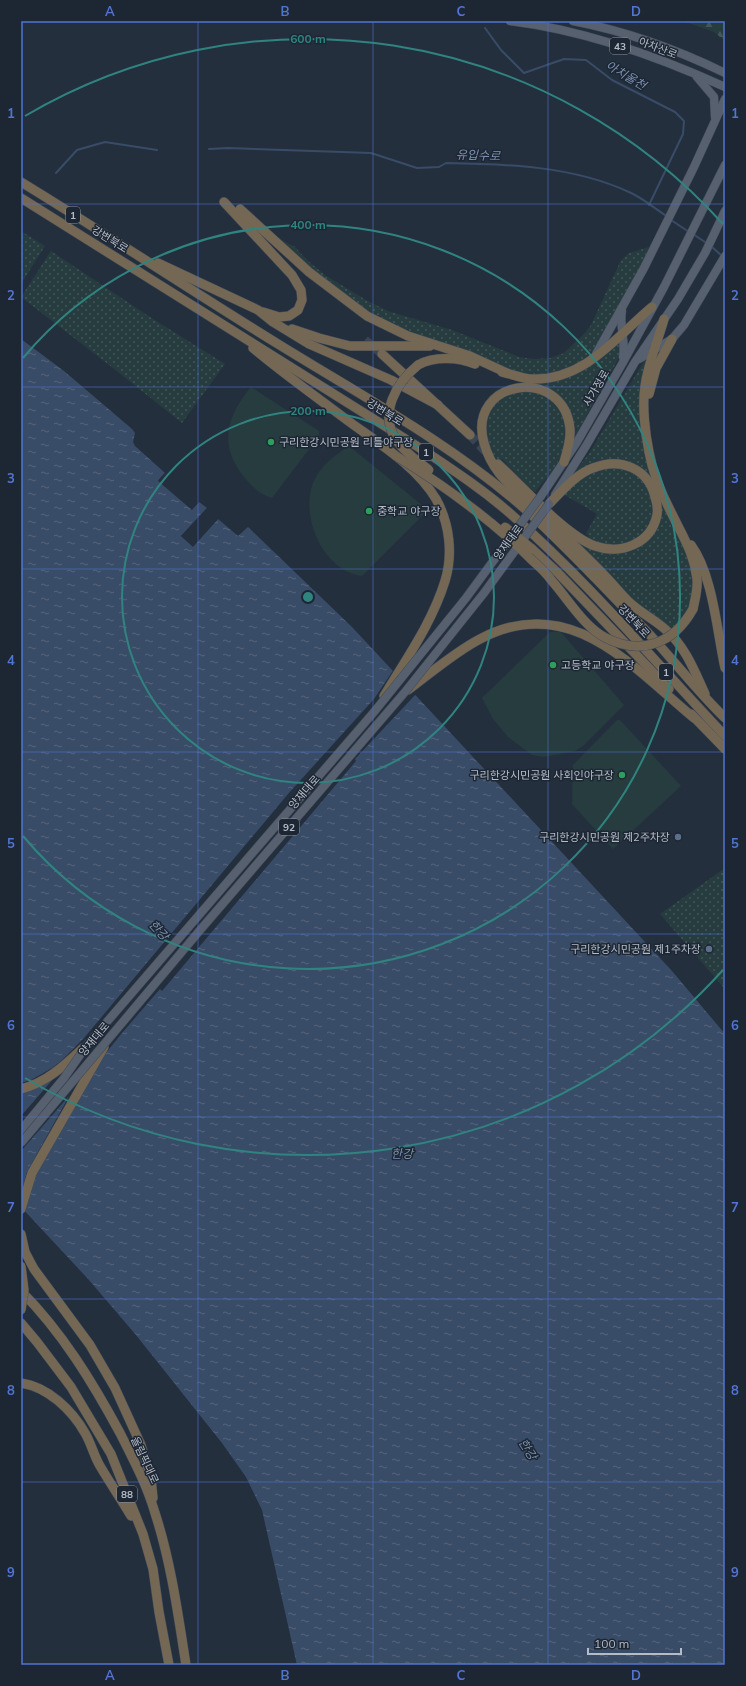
<svg xmlns="http://www.w3.org/2000/svg" width="746" height="1686" viewBox="0 0 746 1686" font-family="Mulish,'Noto Sans KR',sans-serif">
  <style>
    .grass { fill: url(#grass-dots) }
    .forest { fill: url(#forest-firs) }
    .garden { fill: #263c3f }
    .water { fill: url(#water-ripples) }
    .pier { fill: #242f3e }
    .lines { fill: none; stroke-linecap: round; stroke-linejoin: round }
    .stream { stroke: #394c67; stroke-width: 2 }
    .highway-tunnel { stroke: #3a4453; stroke-width: 9; stroke-dasharray: 9 4.5; stroke-linecap: butt }
    .major-casing { stroke: #414a57; stroke-width: 9 }
    .highway-casing { stroke: #434c59; stroke-width: 10 }
    .major { stroke: #56606e; stroke-width: 8 }
    .highway { stroke: #746855; stroke-width: 9 }
    .major-bridge-casing { stroke: #414a57; stroke-width: 9; stroke-linecap: butt }
    .highway-bridge-casing { stroke: #434c59; stroke-width: 10; stroke-linecap: butt }
    .major-bridge { stroke: #56606e; stroke-width: 8 }
    .highway-bridge { stroke: #746855; stroke-width: 9 }
    .grid { fill: none; stroke: #5274d3; stroke-width: 1; stroke-opacity: 0.55 }
    .ring { fill: none; stroke: #308480; stroke-width: 2 }
    .leisure-dot { fill: #2e9e5b; stroke: #1d2633; stroke-width: 1.5 }
    .service-dot { fill: #5c6f8a; stroke: #1d2633; stroke-width: 1.5 }
    .labels { text-anchor: middle; dominant-baseline: central; stroke-width: 3; stroke-linejoin: round; paint-order: stroke }
    .shield { fill: #1d2633; stroke: #878f9c; stroke-width: 1 }
    .shield-label { font-size: 10px; font-weight: bold; fill: #b4bcc9 }
    .street-label { font-size: 11px; fill: #b4bcc9; stroke: #1d2633 }
    .poi-label { font-size: 11px; fill: #b4bcc9; stroke: #1d2633; text-anchor: start }
    .water-label { font-size: 12px; font-style: italic; fill: #7c92b1; stroke: #1d2633 }
    .centre { fill: #308480; stroke: #1d2633; stroke-width: 2 }
    .ring-label { font-size: 12px; text-anchor: middle; font-weight: bold; fill: #308480; stroke: #1d2633; stroke-width: 3; stroke-linejoin: round; paint-order: stroke }
    .neatline { fill: none; stroke: #5274d3; stroke-width: 1.5 }
    .grid-label { font-size: 13px; text-anchor: middle; font-weight: bold; fill: #5274d3 }
  </style>
  <defs>
    <pattern id="grass-dots" width="8" height="8" patternUnits="userSpaceOnUse"><rect width="8" height="8" fill="#263c3f"/><path d="M2 2h.1M6 6h.1" fill="none" stroke="#435659" stroke-width="1.8" stroke-linecap="round"/></pattern>
    <pattern id="forest-firs" width="22" height="20" patternUnits="userSpaceOnUse"><rect width="22" height="20" fill="#263c3f"/><path d="M5 1l3.5 6h-7zM16 11l3.5 6h-7z" fill="#435659"/></pattern>
    <pattern id="water-ripples" width="26" height="14" patternUnits="userSpaceOnUse"><rect width="26" height="14" fill="#394c67"/><path d="M2 4q2-2 4 0t4 0M15 11q2-2 4 0t4 0" fill="none" stroke="#53647b"/></pattern>
  </defs>
  <rect width="100%" height="100%" fill="#242f3e"/>
  <g class="grass">
    <path d="M21,231L45,246L21,284Z"/>
    <path d="M274,236L295,247L307,260L325,275L366,300L388,311L452,330L519,357L534,359L550,358L564,353L585,333L591,325L621,260L629,253L649,247L640,270L636,273C628,289 620,304 611,319C606,329 601,340 594,349C576,370 547,377 521,373L410,335L349,301Z"/>
    <path d="M51,251L150,317L225,364L182,423L113,368L21,297Z"/>
    <path d="M621,338V354L573,440L552,392L534,384C577,380 591,367 621,338Z"/>
    <path d="M649,357L643,385L654,481L649,475L617,460H607L595,462L571,477L590,452L638,371L644,361Z"/>
    <path d="M531,390L545,395L563,412L568,434L562,455L551,473L534,493L502,459L496,464L489,450L486,422L492,408L498,401L511,393Z"/>
    <path d="M613,467L633,472L647,485L654,506L652,523L643,536L618,546L603,544L590,539L586,533L597,514L563,494L587,474Z"/>
    <path d="M661,496L691,558L694,597L683,619L671,629L633,602L580,547L582,544C599,556 637,559 648,538C654,527 657,509 661,496Z"/>
    <path d="M725,868V989L660,914Z"/>
  </g>
  <path class="forest" d="M683,21H725V41L714,32Z"/>
  <g class="garden">
    <path d="M251,387L319,431V436L272,498C261,495 252,487 245,478C218,446 226,417 251,387Z"/>
    <path d="M349,446L428,510L362,576C323,571 300,517 313,483C320,466 335,455 349,446Z"/>
    <path d="M560,631L624,705L583,746L575,751L544,757L532,755L508,737L493,719L482,698L550,632Z"/>
    <path d="M617,720H620L681,786L613,849L572,804L573,765Z"/>
  </g>
  <path class="water" d="M21,339L64,371L132,429L135,433L133,442L135,446L165,473L158,480L192,509L199,502L207,508L181,536L193,546L218,519L238,536L248,527L352,627L447,729L672,971L725,1034V1665H297L262,1510L246,1477L222,1443L136,1335L89,1280L21,1207Z"/>
  <g class="pier">
    <path d="M165,473L166,474L161,480L192,507L198,500L199,502L192,510L158,481Z"/>
    <path d="M207,508L208,509L184,536L193,544L217,517L218,519L193,547L181,536Z"/>
    <path d="M394,669L417,693L355,759L356,761L162,991L160,989L122,1033L101,1059L35,1172L24,1213L21,1210V1194L27,1172L69,1096L21,1151V1116L54,1078L21,1093V1083L31,1080L52,1068L61,1061L84,1038L288,794L374,699Z"/>
  </g>
  <g class="lines">
    <g class="stream">
      <path d="M485,28L501,50L524,73L564,59L586,60L612,80L675,112L684,121L683,134L649,205"/>
      <path d="M209,149L228,148L371,153L417,168L439,167L446,163C507,164 573,166 629,192C643,198 655,209 668,217"/>
      <path d="M56,173L77,150L105,142L157,150"/>
      <path d="M671,220L689,232"/>
      <path d="M693,234L708,244"/>
      <path d="M711,246L723,257"/>
    </g>
    <g class="highway-tunnel">
      <path d="M365,340L382,354"/>
      <path d="M470,435L488,454"/>
    </g>
    <defs>
      <g id="major">
        <path d="M510,21C584,30 657,56 725,87"/>
        <path d="M573,21C625,31 678,50 725,73"/>
        <path d="M697,77L714,97L715,117"/>
        <path d="M622,311C619,326 626,341 623,357"/>
        <path d="M596,354L644,268L694,167L725,99"/>
        <path d="M639,359L672,339L684,325L725,256"/>
        <path d="M555,495L586,446L635,362L678,299L705,253L725,211"/>
        <path d="M541,496L577,442L622,364L664,287L725,165"/>
        <path d="M21,1130L64,1078"/>
      </g>
      <g id="highway">
        <path d="M21,182C108,235 192,291 278,344C362,396 450,443 524,508C568,548 609,592 650,635C675,662 698,692 725,718"/>
        <path d="M21,198L423,450C453,470 485,491 513,516C589,583 655,662 725,736"/>
        <path d="M224,202L292,275L301,290L302,300L298,310L289,316L279,317L263,312"/>
        <path d="M240,209L309,272L367,316L408,336L470,356L507,373"/>
        <path d="M158,263L258,310L273,322L309,344L391,380L438,405"/>
        <path d="M664,319C658,341 648,363 645,386C642,405 645,433 649,452C653,474 662,495 672,514C683,537 694,553 697,579C698,589 695,599 693,609"/>
        <path d="M292,329L319,338L350,346H430"/>
        <path d="M253,348C285,375 318,398 351,423C380,444 417,467 436,499C450,524 453,555 445,581C432,623 406,659 384,696"/>
        <path d="M382,354L470,435"/>
        <path d="M418,365C434,356 458,357 475,364"/>
        <path d="M502,372C512,374 522,379 532,379C584,381 616,337 652,307"/>
        <path d="M649,394L656,368L672,339"/>
        <path d="M564,462C567,452 571,440 570,429C564,365 466,379 484,443C487,454 492,464 499,473C520,498 546,519 571,542C582,553 594,564 605,576C613,584 620,593 628,601C639,612 654,619 666,630C685,646 695,672 705,694"/>
        <path d="M498,464C523,487 565,535 595,546C621,555 651,544 657,515C658,509 657,503 655,497C648,468 620,457 593,468C576,474 562,491 549,504"/>
        <path d="M691,545C713,575 717,632 725,668"/>
        <path d="M532,549L558,573L669,689"/>
        <path d="M408,690C432,672 455,652 480,639C570,591 632,667 694,718"/>
        <path d="M691,714L725,749"/>
        <path d="M21,1089C46,1083 65,1065 83,1048"/>
        <path d="M21,1209L32,1173L104,1047"/>
        <path d="M21,1234L25,1252L34,1269L90,1345L115,1388L141,1445L151,1478L153,1498"/>
        <path d="M21,1291C62,1332 93,1383 120,1433C133,1459 147,1485 155,1513C171,1562 178,1614 186,1665"/>
        <path d="M21,1323L37,1342L71,1387L111,1454L143,1534L153,1569L159,1612L169,1665"/>
        <path d="M21,1383C48,1387 72,1410 85,1433C91,1443 94,1456 100,1466C110,1483 121,1499 131,1516"/>
      </g>
    </defs>
    <use href="#major" class="major-casing"/>
    <use href="#highway" class="highway-casing"/>
    <use href="#major" class="major"/>
    <use href="#highway" class="highway"/>
    <defs>
      <g id="major-bridge">
        <path d="M64,1078L87,1045L374,712L466,598L541,496"/>
        <path d="M21,1143L201,929L405,692L484,593L549,504"/>
      </g>
      <g id="highway-bridge">
        <path d="M418,365C396,383 378,414 397,441C405,453 418,461 429,470"/>
        <path d="M396,456C445,486 492,520 533,561C540,567 547,574 552,581C568,599 585,628 606,638C642,656 674,643 693,609"/>
        <path d="M505,527L532,549"/>
        <path d="M21,1266L24,1290L21,1310"/>
      </g>
    </defs>
    <use href="#major-bridge" class="major-bridge-casing"/>
    <use href="#highway-bridge" class="highway-bridge-casing"/>
    <use href="#major-bridge" class="major-bridge"/>
    <use href="#highway-bridge" class="highway-bridge"/>
  </g>
  <path class="grid" d="M198,21V1665M373,21V1665M548,21V1665M21,204H725M21,387H725M21,569H725M21,752H725M21,934H725M21,1117H725M21,1299H725M21,1482H725"/>
  <g class="ring">
    <circle cx="308" cy="597" r="186"/>
    <path d="M23 358A372 372 0 1 1 23 836"/>
    <path d="M723 970A558 558 0 0 1 25 1078M25 116A558 558 0 0 1 723 224"/>
  </g>
  <g class="leisure-dot">
    <circle cx="271" cy="442" r="4"/>
    <circle cx="369" cy="511" r="4"/>
    <circle cx="553" cy="665" r="4"/>
    <circle cx="622" cy="775" r="4"/>
  </g>
  <g class="service-dot">
    <circle cx="678" cy="837" r="4"/>
    <circle cx="709" cy="949" r="4"/>
  </g>
  <g class="labels">
    <g class="shield">
      <rect x="610" y="38" width="20" height="16" rx="3"/>
      <rect x="66" y="207" width="14" height="16" rx="3"/>
      <rect x="419" y="444" width="14" height="16" rx="3"/>
      <rect x="659" y="664" width="14" height="16" rx="3"/>
      <rect x="279" y="819" width="20" height="16" rx="3"/>
      <rect x="117" y="1486" width="20" height="16" rx="3"/>
    </g>
    <g class="shield-label">
      <text x="620" y="46">43</text>
      <text x="73" y="215">1</text>
      <text x="426" y="452">1</text>
      <text x="666" y="672">1</text>
      <text x="289" y="827">92</text>
      <text x="127" y="1494">88</text>
    </g>
    <g class="street-label">
      <text transform="translate(658 48) rotate(21)">아차산로</text>
      <text transform="translate(110 239) rotate(32)">강변북로</text>
      <text transform="translate(596 388) rotate(-60)">사가정로</text>
      <text transform="translate(385 412) rotate(32)">강변북로</text>
      <text transform="translate(508 542) rotate(-54)">양재대로</text>
      <text transform="translate(634 621) rotate(47)">강변북로</text>
      <text transform="translate(304 792) rotate(-49)">양재대로</text>
      <text transform="translate(94 1039) rotate(-50)">양재대로</text>
      <text transform="translate(145 1460) rotate(65)">올림픽대로</text>
    </g>
    <g class="poi-label">
      <text x="279" y="442">구리한강시민공원 리틀야구장</text>
      <text x="377" y="511">중학교 야구장</text>
      <text x="561" y="665">고등학교 야구장</text>
      <text x="614" y="775" text-anchor="end">구리한강시민공원 사회인야구장</text>
      <text x="670" y="837" text-anchor="end">구리한강시민공원 제2주차장</text>
      <text x="701" y="949" text-anchor="end">구리한강시민공원 제1주차장</text>
    </g>
    <g class="water-label">
      <text transform="translate(626 75) rotate(31)">아치울천</text>
      <text transform="translate(478 155) rotate(2)">유입수로</text>
      <text transform="translate(159 930) rotate(47)">한강</text>
      <text x="402" y="1153">한강</text>
      <text transform="translate(528 1449) rotate(58)">한강</text>
    </g>
  </g>
  <circle cx="308" cy="597" r="6" class="centre"/>
  <g class="ring-label">
    <text x="308" y="43">600 m</text>
    <text x="308" y="229">400 m</text>
    <text x="308" y="415">200 m</text>
  </g>
  <rect width="746" height="1686" fill="none" stroke="#1d2633" stroke-width="44"/>
  <path d="M588 1648v6h93v-6" fill="none" stroke="#b4bcc9" stroke-width="2"/>
  <text x="594" y="1648" font-size="12" fill="#b4bcc9" stroke="#1d2633" stroke-width="3" paint-order="stroke">100 m</text>
  <rect x="22" y="22" width="702" height="1642" class="neatline"/>
  <g class="grid-label">
    <text x="110" y="16">A</text>
    <text x="285" y="16">B</text>
    <text x="461" y="16">C</text>
    <text x="636" y="16">D</text>
    <text x="11" y="118">1</text>
    <text x="735" y="118">1</text>
    <text x="11" y="300">2</text>
    <text x="735" y="300">2</text>
    <text x="11" y="483">3</text>
    <text x="735" y="483">3</text>
    <text x="11" y="665">4</text>
    <text x="735" y="665">4</text>
    <text x="11" y="848">5</text>
    <text x="735" y="848">5</text>
    <text x="11" y="1030">6</text>
    <text x="735" y="1030">6</text>
    <text x="11" y="1212">7</text>
    <text x="735" y="1212">7</text>
    <text x="11" y="1395">8</text>
    <text x="735" y="1395">8</text>
    <text x="11" y="1577">9</text>
    <text x="735" y="1577">9</text>
    <text x="110" y="1680">A</text>
    <text x="285" y="1680">B</text>
    <text x="461" y="1680">C</text>
    <text x="636" y="1680">D</text>
  </g>
</svg>
